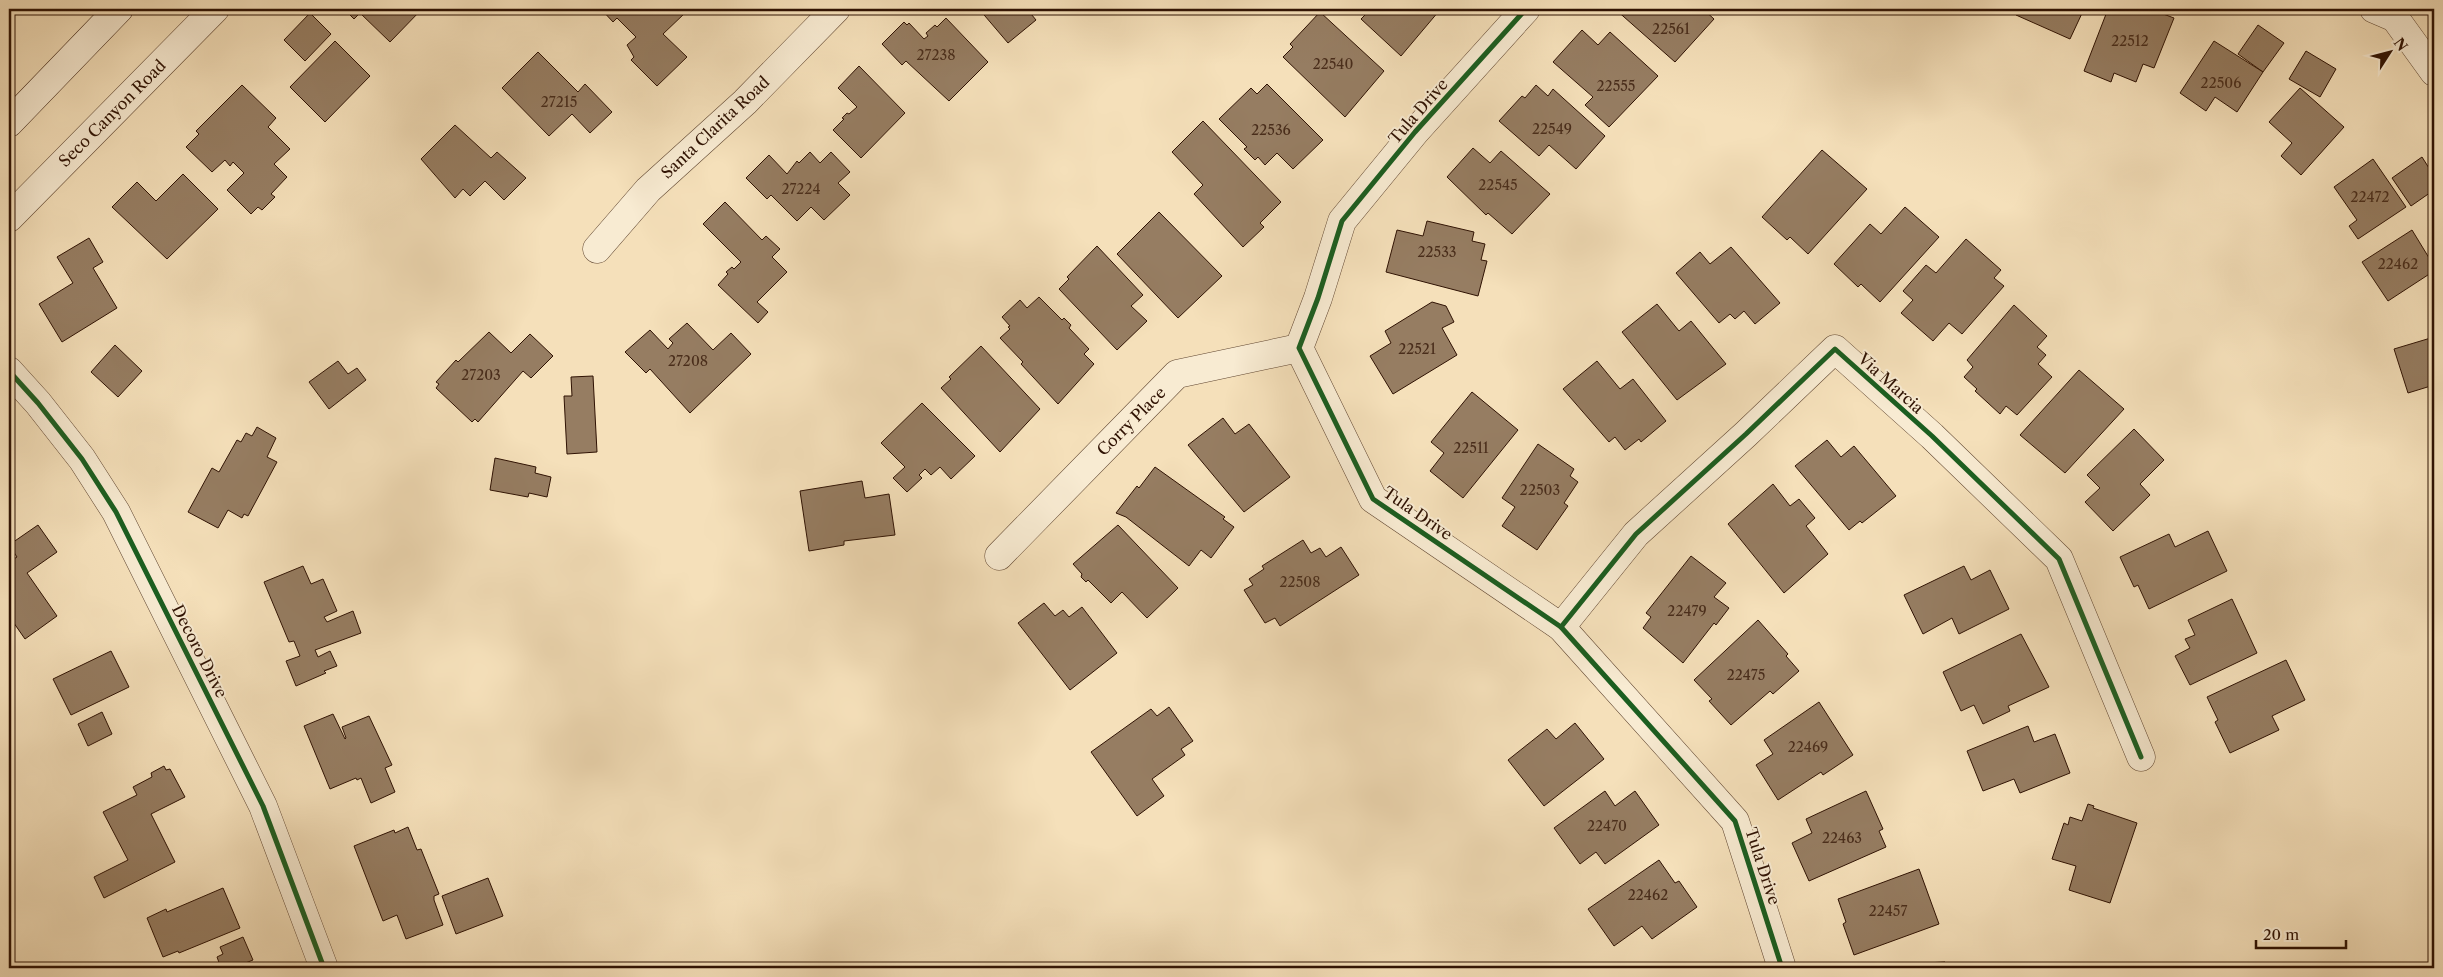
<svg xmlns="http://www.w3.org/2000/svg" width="2443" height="977" viewBox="0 0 2443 977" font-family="'Libre Caslon Text',serif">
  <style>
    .building { fill: #967d62; stroke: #2f1203 }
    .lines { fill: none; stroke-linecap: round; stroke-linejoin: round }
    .street-casing { stroke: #604631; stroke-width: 29 }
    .secondary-casing { stroke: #2f1203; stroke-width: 29 }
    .street { stroke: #f8ebd2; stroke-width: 28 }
    .secondary { stroke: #f8ebd2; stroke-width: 28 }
    .cycleway-casing { stroke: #f8ebd2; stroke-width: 8 }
    .cycleway { stroke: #1b5e20; stroke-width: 5 }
    .labels { text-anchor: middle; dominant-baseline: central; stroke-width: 4; stroke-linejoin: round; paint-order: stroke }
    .number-label { font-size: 14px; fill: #492d1b }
    .street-label { font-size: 16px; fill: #2f1203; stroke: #f8ebd2 }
  </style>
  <rect width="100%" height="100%" fill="#f5e0ba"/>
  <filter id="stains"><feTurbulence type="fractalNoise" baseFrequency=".004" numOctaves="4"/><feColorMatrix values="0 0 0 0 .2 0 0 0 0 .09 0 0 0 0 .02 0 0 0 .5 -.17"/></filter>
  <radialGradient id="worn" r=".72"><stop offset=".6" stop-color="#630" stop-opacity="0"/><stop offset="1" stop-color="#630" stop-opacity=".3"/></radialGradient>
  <g class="building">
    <path d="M344,9H422L390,42L360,13L354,19Z"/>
    <path d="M601,9H681L685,13L663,34L687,57L657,86L631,60L634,57L627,45L636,37L617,18L613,22Z"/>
    <path d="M979,9H1027L1036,20L1008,43Z"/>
    <path d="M1371,9H1437L1439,11L1401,56L1361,19Z"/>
    <path d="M1615,9H1703L1714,19L1675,62Z"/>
    <path d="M2019,9H2084L2070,39L2016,15Z"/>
    <path d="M2108,9H2130L2140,13L2141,9H2150L2174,18L2154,68L2143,64L2136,82L2114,73L2111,82L2084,71Z"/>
    <path d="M1320,12L1384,71L1345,117L1283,57L1293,47L1290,44Z"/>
    <path d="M310,13L331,34L305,61L284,40Z"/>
    <path d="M946,18L988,62L949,101L906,61L902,65L882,44L904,22L907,25L909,23L924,39L928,36L926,33L935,25L937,27Z"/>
    <path d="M2258,25L2284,43L2263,72L2238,54Z"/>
    <path d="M1582,30L1598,45L1610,32L1658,76L1609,127L1585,105L1593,97L1553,62Z"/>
    <path d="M335,41L370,76L325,122L290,87Z"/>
    <path d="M2214,41L2263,72L2237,112L2215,97L2206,111L2180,93Z"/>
    <path d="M2306,51L2336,69L2320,97L2289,79Z"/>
    <path d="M538,52L578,92L585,84L612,112L590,133L572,114L549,136L502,88Z"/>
    <path d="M859,66L905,113L861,158L833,130L844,119L842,118L847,113L849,114L857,107L838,88Z"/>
    <path d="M1267,84L1323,140L1293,169L1277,153L1265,165L1258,157L1255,160L1244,149L1247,147L1219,119L1251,88L1257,94Z"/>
    <path d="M242,85L276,118L268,127L290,149L274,164L287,177L271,194L275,197L262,210L258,207L251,214L227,190L244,173L233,162L230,166L225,160L212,172L186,147L199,134L196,131Z"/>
    <path d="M1536,85L1548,96L1553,89L1605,136L1576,169L1549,145L1539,156L1499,121L1522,96L1525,98Z"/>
    <path d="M2300,88L2344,127L2301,175L2281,156L2292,143L2269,122Z"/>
    <path d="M1203,121L1281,202L1260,223L1264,227L1243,247L1194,194L1203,185L1172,152Z"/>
    <path d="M455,125L491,158L497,152L526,178L504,200L485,181L470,196L463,189L455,198L421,159Z"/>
    <path d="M1473,148L1490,163L1501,151L1550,194L1512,234L1488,213L1486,215L1447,177Z"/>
    <path d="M1822,150L1867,189L1808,254L1790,237L1787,240L1762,217Z"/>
    <path d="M810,152L820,163L831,152L850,172L838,183L850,195L824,220L811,207L797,221L771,195L767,199L746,178L769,155L787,174L797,161L799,163Z"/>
    <path d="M2422,157L2434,176V190L2411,206L2392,178Z"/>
    <path d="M2373,159L2406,207L2358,239L2349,226L2357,220L2334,187Z"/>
    <path d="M183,174L218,209L167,259L112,207L137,182L156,201Z"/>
    <path d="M725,202L762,240L766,236L780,249L772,257L787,272L757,302L768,312L758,323L718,285L728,274L726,272L732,267L734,269L741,262L703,224Z"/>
    <path d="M1905,207L1939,237L1880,302L1861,284L1858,287L1834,264L1870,224L1881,234Z"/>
    <path d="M1159,212L1222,276L1178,318L1117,254Z"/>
    <path d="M1427,221L1474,232L1472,241L1485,244L1481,260L1487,261L1478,296L1386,272L1397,230L1423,236Z"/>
    <path d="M2412,230L2434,266V271L2388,301L2362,262Z"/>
    <path d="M89,238L103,262L93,268L117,308L62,342L39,304L73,283L57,257Z"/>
    <path d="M1966,239L2001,270L1994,278L2004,286L1962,334L1949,323L1933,341L1901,313L1913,300L1903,291L1926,265L1936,273Z"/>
    <path d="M1097,246L1143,295L1131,306L1147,321L1117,350L1059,289L1069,279L1067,277Z"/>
    <path d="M1731,247L1780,303L1755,324L1744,311L1735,319L1730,314L1719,323L1676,273L1700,252L1710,264Z"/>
    <path d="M1039,297L1062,320L1064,318L1071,325L1069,328L1089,349L1084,354L1094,364L1058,404L1021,364L1023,362L1000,338L1010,329L1008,327L1010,326L1002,317L1020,300L1027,308Z"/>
    <path d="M1432,302L1446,306L1454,322L1442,328L1457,355L1393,394L1370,356L1391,343L1385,331Z"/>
    <path d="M1657,304L1679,331L1691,321L1726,364L1677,400L1622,332Z"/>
    <path d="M2014,305L2047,336L2037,347L2046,355L2038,364L2052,377L2017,415L2006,406L2000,414L1975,391L1977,389L1964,377L1973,367L1967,360Z"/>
    <path d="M687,323L713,350L731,333L751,354L690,413L650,369L646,373L625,352L650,330L668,349L673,343L669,339Z"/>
    <path d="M489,332L511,353L530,334L553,356L531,378L523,371L478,422L475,419L472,422L436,388L439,384L436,382L456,360L458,362Z"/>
    <path d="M2434,337V385L2408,393L2394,349Z"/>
    <path d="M115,345L142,371L118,397L91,372Z"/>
    <path d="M981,346L1040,409L1000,452L941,388L951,379L949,377Z"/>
    <path d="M338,361L348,374L357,368L366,380L329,409L309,382Z"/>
    <path d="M1597,361L1620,389L1633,379L1666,421L1641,442L1639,439L1625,450L1615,437L1609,442L1563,389Z"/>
    <path d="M2079,370L2124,409L2065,473L2020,435Z"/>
    <path d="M593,376L597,452L567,454L564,396H572L571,377Z"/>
    <path d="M1472,392L1518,430L1463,498L1430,471L1444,453L1431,442Z"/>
    <path d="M922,403L975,456L951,479L940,467L931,475L925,469L919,475L922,478L907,492L893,478L905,467L881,443Z"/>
    <path d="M1223,418L1235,434L1249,424L1290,477L1244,512L1188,445Z"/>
    <path d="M257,427L276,438L267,457L277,462L248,516L244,514L242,518L228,510L218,528L188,512L212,468L219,472L237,440L241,442L246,433L252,436Z"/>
    <path d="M2134,429L2164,460L2140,484L2150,495L2113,531L2085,502L2100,488L2087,475Z"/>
    <path d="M1827,440L1841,457L1854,446L1896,496L1862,523L1860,521L1849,530L1795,466Z"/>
    <path d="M1538,444L1574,469L1570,476L1578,482L1564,503L1568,506L1537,550L1502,526L1515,507L1502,498Z"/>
    <path d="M495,458L536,467L535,473L551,477L547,497L529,493L528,497L490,490Z"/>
    <path d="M1155,467L1225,517L1223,519L1234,527L1211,558L1201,550L1189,566L1126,517L1116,513L1137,486L1139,488Z"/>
    <path d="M862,481L865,498L889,494L895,535L844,541V545L809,551L800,491Z"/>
    <path d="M1773,484L1790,506L1799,499L1815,518L1806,526L1828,554L1784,593L1728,524Z"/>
    <path d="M38,525L57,552L27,573L57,616L25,639L9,616V562L17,557L9,545Z"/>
    <path d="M1118,525L1178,588L1147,618L1122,592L1111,603L1088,580L1086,582L1081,577L1082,574L1073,564Z"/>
    <path d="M2208,531L2227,571L2149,609L2138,585L2134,587L2120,557L2169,534L2175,547Z"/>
    <path d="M1303,540L1311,553L1320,548L1326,557L1341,547L1359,575L1280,626L1275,618L1265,623L1244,590L1253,585L1249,579L1264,569L1262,566Z"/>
    <path d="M1691,556L1726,583L1714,597L1729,608L1716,625L1714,623L1683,663L1643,628L1651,617L1646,613Z"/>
    <path d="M303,566L311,584L323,579L337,611L324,617L327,622L353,611L361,633L315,650L318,657L330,651L337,666L324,671L326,673L296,686L286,661L300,656L294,641L289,642L264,582Z"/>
    <path d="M1964,566L1971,580L1990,570L2009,609L1959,634L1952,618L1923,634L1904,595Z"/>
    <path d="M2232,599L2257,653L2190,685L2175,656L2190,648L2185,639L2195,635L2188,620Z"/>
    <path d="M1044,603L1055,616L1063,610L1069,617L1082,607L1117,653L1070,690L1018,623Z"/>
    <path d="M1758,620L1788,654L1786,656L1799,671L1773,694L1770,691L1731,725L1709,701L1712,699L1694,680Z"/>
    <path d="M2021,634L2049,687L2008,706L2010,711L1983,724L1974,705L1961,711L1943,672Z"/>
    <path d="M111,651L129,687L71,715L53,679Z"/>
    <path d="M2286,660L2305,700L2272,716L2279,730L2230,753L2215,722L2218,720L2207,697Z"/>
    <path d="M1819,702L1853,755L1823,775L1821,772L1778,800L1756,765L1773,754L1764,740Z"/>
    <path d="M1169,707L1193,741L1181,749L1185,755L1152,779L1164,796L1137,816L1091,752L1151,709L1157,716Z"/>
    <path d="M102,712L112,734L88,746L78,724Z"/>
    <path d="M333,714L345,739L346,738L342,727L369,716L392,765L385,768L395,792L371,803L361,778L357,780L356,778L330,789L304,726Z"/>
    <path d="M1575,723L1604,759L1544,806L1508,760L1547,729L1556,739Z"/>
    <path d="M2028,726L2034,742L2055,734L2070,773L2020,793L2014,779L1983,791L1967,751Z"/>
    <path d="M164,766L166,770L170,769L185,797L151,814L175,862L104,898L94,877L128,860L103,812L137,795L133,787L152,777L151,773Z"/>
    <path d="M1605,791L1615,806L1635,791L1659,825L1605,864L1596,852L1580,864L1554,828Z"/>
    <path d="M1866,791L1883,829L1879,831L1886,847L1809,881L1792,843L1812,833L1806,819Z"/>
    <path d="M2088,804L2094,806L2093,808L2137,823L2110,903L2069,890L2076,866L2052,859L2064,823L2068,825L2070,817L2082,821Z"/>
    <path d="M408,827L417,850L421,849L439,894L434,896V900L443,925L406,939L397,915L383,921L354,846L394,830L395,833Z"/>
    <path d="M1659,860L1675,883L1679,881L1697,907L1652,939L1642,926L1614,946L1588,909Z"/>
    <path d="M1919,869L1939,924L1854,955L1843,924L1846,922L1838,899Z"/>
    <path d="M488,878L503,916L456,934L442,896Z"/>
    <path d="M223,888L240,928L179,953L178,951L163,957L147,918L166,909L167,912Z"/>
    <path d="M243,937L253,960L233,968H221L217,957L223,954L220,947Z"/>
    <path d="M1945,962V968H1904L1925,966V963Z"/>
  </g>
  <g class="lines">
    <defs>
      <g id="street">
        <path d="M1526,9L1415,132L1342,221L1318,298L1299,348L1373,499L1561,627L1735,821L1782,968"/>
        <path d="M2374,9L2395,18L2434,72"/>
        <path d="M9,218L215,9"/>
        <path d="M597,249L648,190L745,102L836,9"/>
        <path d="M9,371L38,403L82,459L116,512L263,806L324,968"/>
        <path d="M999,556L1177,374L1299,348"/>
        <path d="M1561,627L1636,534L1746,434L1835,349L1932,436L2059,559L2141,757"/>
      </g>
      <path id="secondary" d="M9,123L119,9"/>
    </defs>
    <use href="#street" class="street-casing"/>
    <use href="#secondary" class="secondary-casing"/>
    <use href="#street" class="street"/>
    <use href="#secondary" class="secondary"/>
    <defs>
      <g id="cycleway">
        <path d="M1526,9L1415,132L1342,221L1318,298L1299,348L1373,499L1561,627L1735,821L1782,968"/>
        <path d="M9,371L38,403L82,459L116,512L263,806L324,968"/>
        <path d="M1561,627L1636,534L1746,434L1835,349L1932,436L2059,559L2141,757"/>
      </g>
    </defs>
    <use href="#cycleway" class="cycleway-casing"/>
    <use href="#cycleway" class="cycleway"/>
  </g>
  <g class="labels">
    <g class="number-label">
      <text x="1671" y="29">22561</text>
      <text x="2130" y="41">22512</text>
      <text x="936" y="55">27238</text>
      <text x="1333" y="64">22540</text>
      <text x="2221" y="83">22506</text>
      <text x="1616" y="86">22555</text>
      <text x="559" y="102">27215</text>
      <text x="1552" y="129">22549</text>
      <text x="1271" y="130">22536</text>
      <text x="1498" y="185">22545</text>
      <text x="801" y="189">27224</text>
      <text x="2370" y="197">22472</text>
      <text x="1437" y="252">22533</text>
      <text x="2398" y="264">22462</text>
      <text x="1417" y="349">22521</text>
      <text x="688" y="361">27208</text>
      <text x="481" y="375">27203</text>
      <text x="1471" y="448">22511</text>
      <text x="1540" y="490">22503</text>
      <text x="1300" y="582">22508</text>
      <text x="1687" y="611">22479</text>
      <text x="1746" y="675">22475</text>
      <text x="1808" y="747">22469</text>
      <text x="1607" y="826">22470</text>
      <text x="1842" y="838">22463</text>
      <text x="1648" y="895">22462</text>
      <text x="1888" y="911">22457</text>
    </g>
    <g class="street-label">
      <text transform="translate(1418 111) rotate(-49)">Tula Drive</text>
      <text transform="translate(112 113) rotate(-45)">Seco Canyon Road</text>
      <text transform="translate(715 127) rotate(-43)">Santa Clarita Road</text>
      <text transform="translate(1891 383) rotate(42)">Via Marcia</text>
      <text transform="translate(1131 421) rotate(-45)">Corry Place</text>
      <text transform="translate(1418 513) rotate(35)">Tula Drive</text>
      <text transform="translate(200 651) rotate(63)">Decoro Drive</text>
      <text transform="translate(1763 866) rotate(72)">Tula Drive</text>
    </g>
  </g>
  <rect width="2443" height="977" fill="none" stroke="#f5e0ba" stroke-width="30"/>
  <rect x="10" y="10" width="2423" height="957" fill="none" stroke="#2f1203" stroke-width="2.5"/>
  <rect x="15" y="15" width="2413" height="947" fill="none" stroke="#2f1203"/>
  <g transform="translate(2390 52) rotate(54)" stroke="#f8ebd2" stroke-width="4" paint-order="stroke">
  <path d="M0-4L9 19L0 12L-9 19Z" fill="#2f1203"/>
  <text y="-8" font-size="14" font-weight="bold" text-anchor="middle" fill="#2f1203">N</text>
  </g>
  <path d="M2256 940v8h90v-8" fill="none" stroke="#2f1203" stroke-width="2.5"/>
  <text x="2263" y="940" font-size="15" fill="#2f1203" stroke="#f8ebd2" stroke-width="4" paint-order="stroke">20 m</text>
  <rect width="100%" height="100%" filter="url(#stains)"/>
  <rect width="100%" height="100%" fill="url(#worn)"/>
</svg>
